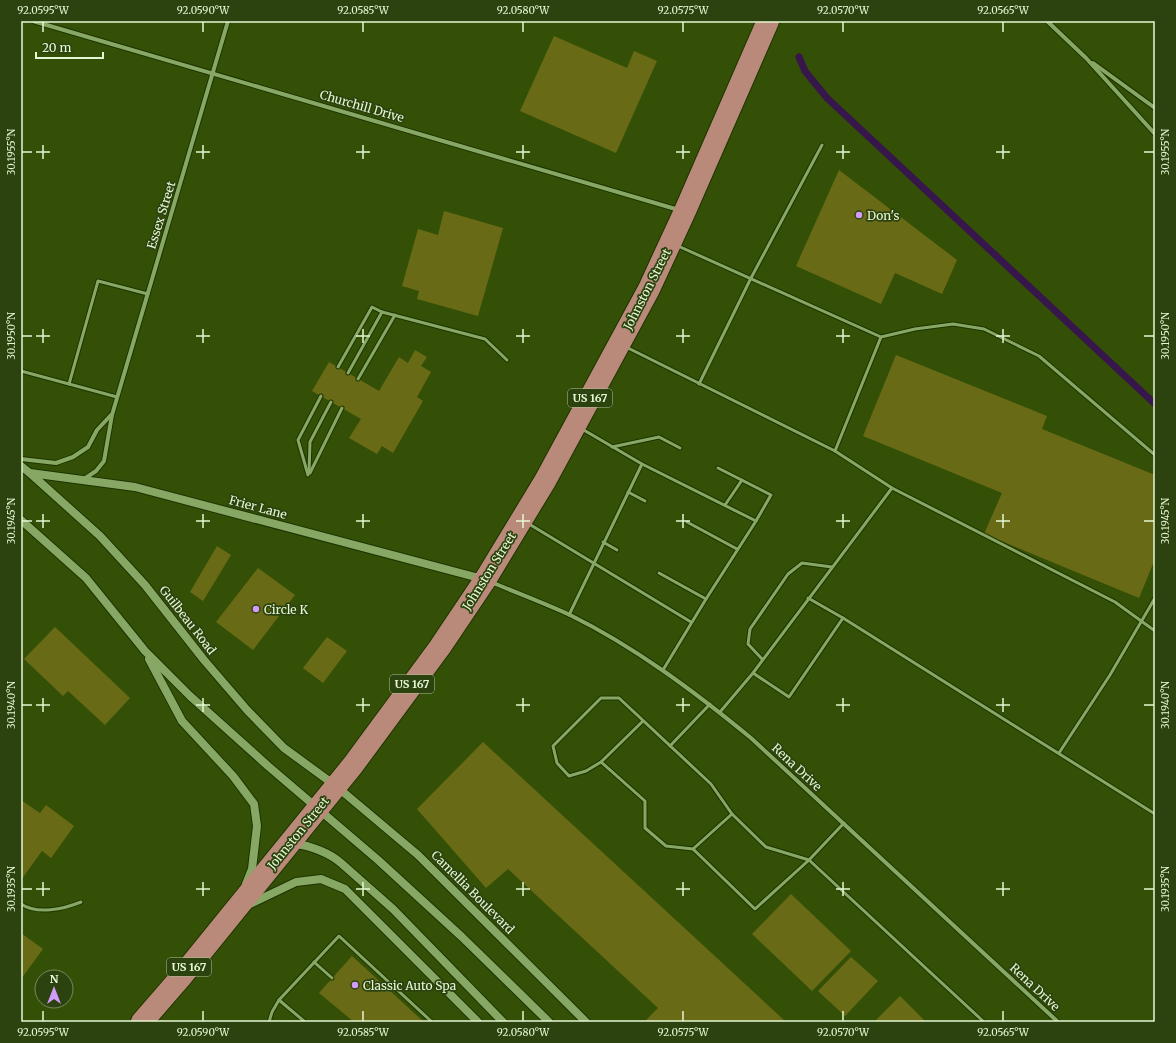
<svg xmlns="http://www.w3.org/2000/svg" width="1176" height="1043" viewBox="0 0 1176 1043" font-family="Merriweather,serif">
  <style>
    .lines { fill: none; stroke-linecap: round; stroke-linejoin: round }
    .stream { stroke: #37164c; stroke-width: 7 }
    .building { fill: #696a16 }
    .lane-casing { stroke: #1e3300; stroke-width: 5 }
    .street-casing { stroke: #1e3300; stroke-width: 6 }
    .secondary-casing { stroke: #1e3300; stroke-width: 10 }
    .primary-casing { stroke: #1e3300; stroke-width: 24 }
    .lane { stroke: #87a864; stroke-width: 3 }
    .street { stroke: #87a864; stroke-width: 4 }
    .secondary { stroke: #87a864; stroke-width: 8 }
    .primary { stroke: #b98979; stroke-width: 22 }
    .ticks { fill: none; stroke: #e5f7d4; stroke-width: 1.5 }
    .poi-dot { fill: #d39cfc; stroke: #2d430f; stroke-width: 1.5 }
    .labels { text-anchor: middle; dominant-baseline: central; stroke-width: 3.5; stroke-linejoin: round; paint-order: stroke }
    .shield { fill: #2d430f; stroke: #aec199; stroke-width: 1 }
    .shield-label { font-size: 11px; font-weight: bold; fill: #e5f7d4 }
    .street-label { font-size: 12px; fill: #e5f7d4; stroke: #2d430f }
    .poi-label { font-size: 12px; fill: #e5f7d4; stroke: #2d430f; text-anchor: start }
    .neatline { fill: none; stroke: #e5f7d4; stroke-width: 1.5 }
    .ticks-label { font-size: 10px; text-anchor: middle; fill: #e5f7d4 }
  </style>
  <rect width="100%" height="100%" fill="#345006"/>
  <g class="lines">
    <path class="stream" d="M799,57L805,71L827,98L1155,404"/>
  </g>
  <g class="building">
    <path d="M554,36L627,68L634,51L657,61L616,153L520,111Z"/>
    <path d="M839,170L957,260L942,294L895,273L881,304L796,266Z"/>
    <path d="M444,211L503,228L478,316L417,299L419,291L402,286L418,229L438,235Z"/>
    <path d="M415,350L427,357L421,366L431,372L417,397L423,401L393,453L382,446L377,454L349,438L361,419L312,391L329,362L379,391L399,357L408,363Z"/>
    <path d="M896,355L1047,416L1042,429L1155,475V559L1139,598L984,534L1002,493L863,436Z"/>
    <path d="M217,546L231,555L203,601L190,592Z"/>
    <path d="M258,568L295,595L253,650L216,622Z"/>
    <path d="M55,627L130,698L105,725L68,691L63,696L24,659Z"/>
    <path d="M327,637L347,651L323,683L303,668Z"/>
    <path d="M483,742L785,1021L644,1022L658,1008L508,869L486,888L417,809Z"/>
    <path d="M21,800L40,813L46,805L74,826L51,858L42,851L21,880Z"/>
    <path d="M791,894L851,951L812,991L752,934Z"/>
    <path d="M21,933L43,949L21,979Z"/>
    <path d="M352,956L424,1022H354L319,993Z"/>
    <path d="M851,957L878,981L845,1016L818,991Z"/>
    <path d="M900,996L926,1022H874Z"/>
  </g>
  <g class="lines">
    <defs>
      <g id="lane">
        <path d="M881,337L915,329L953,324L984,329L1039,356L1155,455"/>
        <path d="M626,347L835,451L881,337L678,246"/>
        <path d="M338,367L372,307L382,312L485,339L507,360"/>
        <path d="M21,371L117,397"/>
        <path d="M348,373L382,312"/>
        <path d="M358,379L395,315"/>
        <path d="M69,384L98,281L148,294"/>
        <path d="M699,384L751,278L822,145"/>
        <path d="M582,429L642,464L756,521L706,599L663,670"/>
        <path d="M612,447L659,437L680,448"/>
        <path d="M835,451L892,488L1115,602L1155,631"/>
        <path d="M718,468L771,495L756,521"/>
        <path d="M309,473L310,442L331,402"/>
        <path d="M310,473L342,408"/>
        <path d="M308,475L298,440L321,396"/>
        <path d="M628,492L645,501"/>
        <path d="M725,505L742,480"/>
        <path d="M687,522L737,549"/>
        <path d="M529,524L691,622"/>
        <path d="M603,542L617,550"/>
        <path d="M659,573L706,599"/>
        <path d="M569,615L642,464"/>
        <path d="M843,618L1155,814"/>
        <path d="M762,659L748,644L750,629L788,574L802,563L832,567"/>
        <path d="M753,673L789,697L843,618L808,598"/>
        <path d="M720,712L753,673L892,488"/>
        <path d="M643,721L601,762L586,771L569,776L557,763L553,746L601,698H619L711,784L732,814L766,847L809,860L984,1022"/>
        <path d="M670,746L710,704"/>
        <path d="M1059,753L1110,675L1155,598"/>
        <path d="M601,762L645,801V828L666,846L693,849L732,814"/>
        <path d="M693,849L755,909L809,860L844,823"/>
        <path d="M21,904C37,915 64,909 81,902"/>
        <path d="M314,962L332,978"/>
        <path d="M279,1000L305,1022"/>
        <path d="M269,1022L272,1012L279,1000L339,936L432,1022"/>
      </g>
      <g id="street">
        <path d="M33,21L679,210"/>
        <path d="M1047,21L1086,58L1155,134"/>
        <path d="M1093,63L1155,108"/>
        <path d="M21,459L56,463L73,457L88,447L97,430L111,415"/>
        <path d="M84,479L96,471L104,461L112,415L228,21"/>
        <path d="M491,582C517,593 544,603 570,615C635,647 695,692 751,738L1058,1022"/>
      </g>
      <g id="secondary">
        <path d="M21,466L31,474L100,536L145,585L204,660L247,710L284,748L336,786L418,855L586,1022"/>
        <path d="M30,473L135,487L483,579"/>
        <path d="M21,520L86,578L145,651L190,696L268,766L378,860L462,937L549,1022"/>
        <path d="M149,659L182,721L233,776L254,804L257,826L252,869L246,884"/>
        <path d="M292,843C310,846 327,851 341,863L393,909L503,1022"/>
        <path d="M248,905L296,882L321,879L345,889L478,1022"/>
      </g>
      <path id="primary" d="M142,1022L181,977L353,765L440,647L485,580L545,481L649,289L685,211L768,21"/>
    </defs>
    <use href="#lane" class="lane-casing"/>
    <use href="#street" class="street-casing"/>
    <use href="#secondary" class="secondary-casing"/>
    <use href="#primary" class="primary-casing"/>
    <use href="#lane" class="lane"/>
    <use href="#street" class="street"/>
    <use href="#secondary" class="secondary"/>
    <use href="#primary" class="primary"/>
  </g>
  <path class="ticks" d="M43,22V32M203,22V32M363,22V32M523,22V32M683,22V32M843,22V32M1003,22V32M43,145V159M203,145V159M363,145V159M523,145V159M683,145V159M843,145V159M1003,145V159M22,152H32M36,152H50M196,152H210M356,152H370M516,152H530M676,152H690M836,152H850M996,152H1010M1144,152H1154M43,329V343M203,329V343M363,329V343M523,329V343M683,329V343M843,329V343M1003,329V343M22,336H32M36,336H50M196,336H210M356,336H370M516,336H530M676,336H690M836,336H850M996,336H1010M1144,336H1154M43,514V528M203,514V528M363,514V528M523,514V528M683,514V528M843,514V528M1003,514V528M22,521H32M36,521H50M196,521H210M356,521H370M516,521H530M676,521H690M836,521H850M996,521H1010M1144,521H1154M43,698V712M203,698V712M363,698V712M523,698V712M683,698V712M843,698V712M1003,698V712M22,705H32M36,705H50M196,705H210M356,705H370M516,705H530M676,705H690M836,705H850M996,705H1010M1144,705H1154M43,882V896M203,882V896M363,882V896M523,882V896M683,882V896M843,882V896M1003,882V896M22,889H32M36,889H50M196,889H210M356,889H370M516,889H530M676,889H690M836,889H850M996,889H1010M1144,889H1154M43,1011V1021M203,1011V1021M363,1011V1021M523,1011V1021M683,1011V1021M843,1011V1021M1003,1011V1021"/>
  <g class="poi-dot">
    <circle cx="859" cy="215" r="4"/>
    <circle cx="256" cy="609" r="4"/>
    <circle cx="355" cy="985" r="4"/>
  </g>
  <g class="labels">
    <g class="shield">
      <rect x="568" y="389" width="44" height="18" rx="3"/>
      <rect x="390" y="675" width="44" height="18" rx="3"/>
      <rect x="167" y="958" width="44" height="18" rx="3"/>
    </g>
    <g class="shield-label">
      <text x="590" y="398">US 167</text>
      <text x="412" y="684">US 167</text>
      <text x="189" y="967">US 167</text>
    </g>
    <g class="street-label">
      <text transform="translate(362 106) rotate(16)">Churchill Drive</text>
      <text transform="translate(161 215) rotate(-73)">Essex Street</text>
      <text transform="translate(647 289) rotate(-63)">Johnston Street</text>
      <text transform="translate(258 507) rotate(15)">Frier Lane</text>
      <text transform="translate(489 571) rotate(-58)">Johnston Street</text>
      <text transform="translate(188 620) rotate(52)">Guilbeau Road</text>
      <text transform="translate(797 767) rotate(43)">Rena Drive</text>
      <text transform="translate(298 833) rotate(-51)">Johnston Street</text>
      <text transform="translate(473 892) rotate(45)">Camellia Boulevard</text>
      <text transform="translate(1035 987) rotate(43)">Rena Drive</text>
    </g>
    <g class="poi-label">
      <text x="867" y="215">Don's</text>
      <text x="264" y="609">Circle K</text>
      <text x="363" y="985">Classic Auto Spa</text>
    </g>
  </g>
  <rect width="1176" height="1043" fill="none" stroke="#2d430f" stroke-width="44"/>
  <g transform="translate(54 989)"><circle r="19" fill="#2d430f" stroke="#778b5e"/>
  <path d="M0-3L7 15L0 10L-7 15Z" fill="#d39cfc"/>
  <text y="-6" font-size="11" font-weight="bold" text-anchor="middle" fill="#e5f7d4">N</text>
  </g>
  <path d="M36 52v6h67v-6" fill="none" stroke="#e5f7d4" stroke-width="2"/>
  <text x="42" y="52" font-size="12" fill="#e5f7d4" stroke="#2d430f" stroke-width="3" paint-order="stroke">20 m</text>
  <rect x="22" y="22" width="1132" height="999" class="neatline"/>
  <g class="ticks-label">
    <text x="43" y="14">92.0595°W</text>
    <text x="203" y="14">92.0590°W</text>
    <text x="363" y="14">92.0585°W</text>
    <text x="523" y="14">92.0580°W</text>
    <text x="683" y="14">92.0575°W</text>
    <text x="843" y="14">92.0570°W</text>
    <text x="1003" y="14">92.0565°W</text>
    <text transform="translate(11 152) rotate(-90)" y="4">30.1955°N</text>
    <text transform="translate(1165 152) rotate(-90)" y="4">30.1955°N</text>
    <text transform="translate(11 336) rotate(-90)" y="4">30.1950°N</text>
    <text transform="translate(1165 336) rotate(-90)" y="4">30.1950°N</text>
    <text transform="translate(11 521) rotate(-90)" y="4">30.1945°N</text>
    <text transform="translate(1165 521) rotate(-90)" y="4">30.1945°N</text>
    <text transform="translate(11 705) rotate(-90)" y="4">30.1940°N</text>
    <text transform="translate(1165 705) rotate(-90)" y="4">30.1940°N</text>
    <text transform="translate(11 889) rotate(-90)" y="4">30.1935°N</text>
    <text transform="translate(1165 889) rotate(-90)" y="4">30.1935°N</text>
    <text x="43" y="1036">92.0595°W</text>
    <text x="203" y="1036">92.0590°W</text>
    <text x="363" y="1036">92.0585°W</text>
    <text x="523" y="1036">92.0580°W</text>
    <text x="683" y="1036">92.0575°W</text>
    <text x="843" y="1036">92.0570°W</text>
    <text x="1003" y="1036">92.0565°W</text>
  </g>
</svg>
